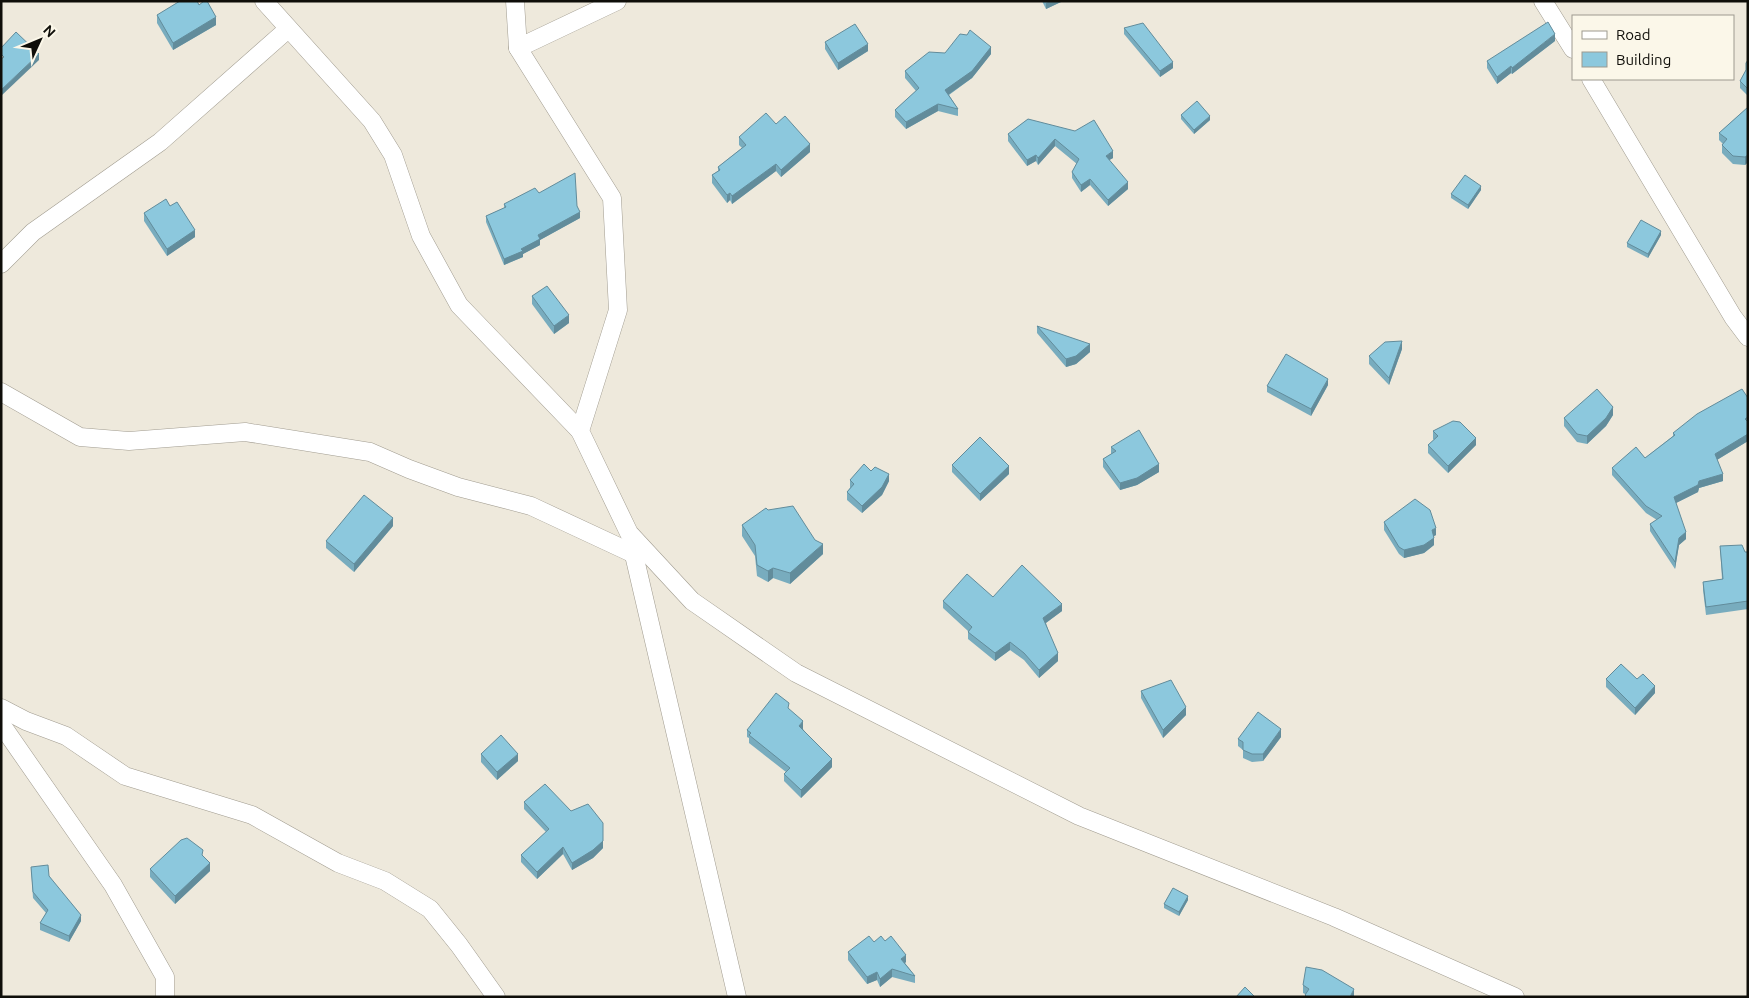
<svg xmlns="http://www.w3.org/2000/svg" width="1749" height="998" viewBox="0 0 1749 998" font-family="Ubuntu,sans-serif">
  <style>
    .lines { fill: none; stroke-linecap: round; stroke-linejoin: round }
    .minor-casing { stroke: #a19c90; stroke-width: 19 }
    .minor { stroke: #fff; stroke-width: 18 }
    .wall { fill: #78acbe }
    .shaded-wall { fill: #628c9b }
    .building { fill: #8cc8dd; stroke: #628c9b }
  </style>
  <rect width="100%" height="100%" fill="#eee9dc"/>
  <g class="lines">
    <defs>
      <g id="minor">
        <path d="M264,1L372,121L393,155L421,236L459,305L580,431"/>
        <path d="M515,1L518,48L612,198L618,310L580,431L629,533L692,601L796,673L1079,816L1334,917L1515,997"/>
        <path d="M1543,1L1573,49"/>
        <path d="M518,48L617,1"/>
        <path d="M1591,79L1733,317L1748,337"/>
        <path d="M1,264L33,232L160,142L288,29"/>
        <path d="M1,392L80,437L129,441L245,432L370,452L409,469L458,487L531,506L634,554"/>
        <path d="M631,542L737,997"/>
        <path d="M1,708L26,721L66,736L125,776L252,815L338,863L385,881L430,909L459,945L496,997"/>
        <path d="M1,724L113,885L165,977V997"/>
      </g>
    </defs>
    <use href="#minor" class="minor-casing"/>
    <use href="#minor" class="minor"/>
  </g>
  <g class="wall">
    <path d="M1042,1H1063L1046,9Z"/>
    <path d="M199,5L216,25L173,50L157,23V15Z"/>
    <path d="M1124,28L1173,68L1160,77L1124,34Z"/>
    <path d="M1555,41L1512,74L1511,73L1497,84L1487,68V61Z"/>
    <path d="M825,42L868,51L838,70L825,49Z"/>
    <path d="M945,53L991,54L972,78L949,95L958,109V116L938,111L906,129L895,117V110L916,91L905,78V71Z"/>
    <path d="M1748,60V96L1740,88V81L1746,70V63Z"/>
    <path d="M1748,107V162L1745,165L1733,164L1722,153V145L1723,144L1719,140V133Z"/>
    <path d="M1181,115L1210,120L1194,134L1181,119Z"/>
    <path d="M1028,119L1113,158L1109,160L1128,189L1108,206L1090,185L1081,192L1072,178V172L1077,164L1055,146L1038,165L1036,161L1027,166L1008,141V134Z"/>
    <path d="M776,124L810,152L781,177L776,171L732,204L730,200L727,203L712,183V175L718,171V167L742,148L739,145V137Z"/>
    <path d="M1481,190L1468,209L1451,198V194Z"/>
    <path d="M539,193L577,206L580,218L540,240V245L523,254V257L504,265L486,222V216L504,208V204Z"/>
    <path d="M170,206L195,237L167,256L144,221V213Z"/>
    <path d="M1661,235L1648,258L1627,247V243Z"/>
    <path d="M532,296L569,323L554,334L532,304Z"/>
    <path d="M1037,326L1090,352L1076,364L1066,367L1037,333Z"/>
    <path d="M1402,349L1389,385L1369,364V356Z"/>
    <path d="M1328,385L1311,416L1267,392V386Z"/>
    <path d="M1748,398V441L1717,460L1723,481L1699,488L1698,492L1676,503L1686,539L1679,545L1675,569L1650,531V524L1657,520L1646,513L1612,475V468L1645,458L1673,436V433Z"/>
    <path d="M1613,415L1606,426L1587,444L1577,442L1564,426V418Z"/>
    <path d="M1433,431L1476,445L1448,473L1428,453V445L1434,440L1433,439Z"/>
    <path d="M1111,447L1159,472L1137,485L1120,490L1103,467V459L1111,454Z"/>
    <path d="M952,465L1009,474L980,501L952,472Z"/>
    <path d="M871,471L889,481L882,495L862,513L847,500V492L850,488V480Z"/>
    <path d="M768,510L823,554L790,584L773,578L768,582L757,576L755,556L742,536V525Z"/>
    <path d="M1384,522L1436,535L1434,536V545L1424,553L1404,558L1399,554L1384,530Z"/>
    <path d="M393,526L354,572L326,548V541Z"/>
    <path d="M1720,546L1745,552H1748V609L1706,615L1703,590V582L1722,579Z"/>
    <path d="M993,597L1062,611L1046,623L1058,661L1039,678L1024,660L1010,650L995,661L968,639V631L943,608V601Z"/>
    <path d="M1606,679L1655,693L1635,715L1606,687Z"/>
    <path d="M1141,691L1186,715L1163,738L1141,698Z"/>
    <path d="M789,709L803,729L832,767L801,798L784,781V774L786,772L749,743V738L747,737V730Z"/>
    <path d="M1281,737L1263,761L1252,762L1243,758V750L1238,746V739Z"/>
    <path d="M481,754L518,761L497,780L481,762Z"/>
    <path d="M524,802L603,848L593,858L572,870L563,854L537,879L521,862V855L546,832L524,809Z"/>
    <path d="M203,856L210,871L175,904L150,877V869Z"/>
    <path d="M31,867L49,876L81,921L69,942L40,930V923L46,913L33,898Z"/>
    <path d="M1188,900L1179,916L1164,908V904Z"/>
    <path d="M885,941L906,962L905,963L915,976V983L892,977L880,987L877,980L867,984L848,960V952L874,942Z"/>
    <path d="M1303,985L1354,997H1305V994L1303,993Z"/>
  </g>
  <g class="shaded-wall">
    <path d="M1050,1H1063L1046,9V3Z"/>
    <path d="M216,17V25L173,50V43Z"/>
    <path d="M1555,34V41L1512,74V68Z"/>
    <path d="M868,44V51L838,70V63Z"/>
    <path d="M991,47V54L972,78L945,97V90Z"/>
    <path d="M39,54V60L1,96V90Z"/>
    <path d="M1173,62V68L1160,77V71Z"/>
    <path d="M1511,66V73L1497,84V77Z"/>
    <path d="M938,104V111L906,129V122Z"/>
    <path d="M1210,116V120L1194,134V130Z"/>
    <path d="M1055,139V146L1038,165V158Z"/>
    <path d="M810,144V152L781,177V170Z"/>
    <path d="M1113,151V158L1106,162V156Z"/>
    <path d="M1036,155V161L1027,166V160Z"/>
    <path d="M1748,155V162L1745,165V157Z"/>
    <path d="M776,164V171L732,204V196Z"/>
    <path d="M1090,179V185L1081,192V185Z"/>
    <path d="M1128,182V189L1108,206V200Z"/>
    <path d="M1481,186V190L1468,209V205Z"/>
    <path d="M730,193V200L727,203V195Z"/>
    <path d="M580,212V218L540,240V245L523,254V257L504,265V259L521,249L538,235Z"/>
    <path d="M195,230V237L167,256V249Z"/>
    <path d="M1661,231V235L1648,258V254Z"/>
    <path d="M569,315V323L554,334V326Z"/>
    <path d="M1402,341V349L1389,385V378Z"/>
    <path d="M1090,344V352L1076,364L1066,367V359Z"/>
    <path d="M1328,379V385L1311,416V409Z"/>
    <path d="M1613,407V415L1606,426L1587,444V436Z"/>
    <path d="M1748,434V441L1715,461V454Z"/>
    <path d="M1476,438V445L1448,473V466Z"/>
    <path d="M1159,464V472L1137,485L1120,490V483Z"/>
    <path d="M1009,466V474L980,501V494Z"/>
    <path d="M889,474V481L882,495L862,513V506Z"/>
    <path d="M1723,474V481L1699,488L1698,492L1674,504V497L1699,481Z"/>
    <path d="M393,518V526L354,572V564Z"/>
    <path d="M1436,528V535L1432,537V530Z"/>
    <path d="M1686,532V539L1679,545L1675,569V562L1679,538Z"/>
    <path d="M1434,538V545L1424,553L1404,558V550Z"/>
    <path d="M823,544V554L790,584V573Z"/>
    <path d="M773,568V578L768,582V571Z"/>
    <path d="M1062,604V611L1043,625V618Z"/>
    <path d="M1010,642V650L995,661V653Z"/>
    <path d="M1058,653V661L1039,678V670Z"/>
    <path d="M1655,686V693L1635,715V708Z"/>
    <path d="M1186,707V715L1163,738V730Z"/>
    <path d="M803,721V729L799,734V726Z"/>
    <path d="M1281,729V737L1263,761V754Z"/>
    <path d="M518,754V761L497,780V772Z"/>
    <path d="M832,759V767L801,798V790Z"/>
    <path d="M603,823V848L593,858L572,870V863Z"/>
    <path d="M563,847V854L537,879V872Z"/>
    <path d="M210,863V871L175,904V896Z"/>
    <path d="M1188,896V900L1179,916V912Z"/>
    <path d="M81,915V921L69,942V936Z"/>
    <path d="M906,955V962L901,966V959Z"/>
    <path d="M892,969V977L880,987V979Z"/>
    <path d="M877,972V980L867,984V977Z"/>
    <path d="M1354,989V996L1350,997Z"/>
  </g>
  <g class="building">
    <path d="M180,1H197L199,5L204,1H207L216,17L173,43L157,15Z"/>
    <path d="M1548,22L1555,34L1512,68L1511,66L1497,77L1487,61Z"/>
    <path d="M1143,23L1173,62L1160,71L1124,28Z"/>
    <path d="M855,24L868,44L838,63L825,42Z"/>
    <path d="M970,30L991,47L972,71L945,90L958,109L938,104L906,122L895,110L919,88L905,71L929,52L945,53L960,34L967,35Z"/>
    <path d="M16,32L39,54L1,90V59L4,57L1,54V48Z"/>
    <path d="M1748,60V89L1740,81L1746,70V63Z"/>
    <path d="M1197,101L1210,116L1194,130L1181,115Z"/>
    <path d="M1748,107V155L1745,157L1733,156L1722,145L1727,139L1719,133Z"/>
    <path d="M766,113L776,124L785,116L810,144L781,170L776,164L732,196L730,193L727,195L712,175L720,170L718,167L746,145L739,137Z"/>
    <path d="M1028,119L1075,131L1094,120L1113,151L1106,156L1128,182L1108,200L1090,179L1081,185L1072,172L1079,159L1055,139L1038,158L1036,155L1027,160L1008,134Z"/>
    <path d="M575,173L577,206L580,212L538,235L540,239L521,249L523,251L504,259L486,216L506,207L504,204L535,188L539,193Z"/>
    <path d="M1465,175L1481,186L1468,205L1451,194Z"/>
    <path d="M166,199L170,206L177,202L195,230L167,249L144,213Z"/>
    <path d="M1641,220L1661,231L1648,254L1627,243Z"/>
    <path d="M547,286L569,315L554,326L532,296Z"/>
    <path d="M1037,326L1090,344L1076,356L1066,359Z"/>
    <path d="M1402,341L1389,378L1369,356L1385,342Z"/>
    <path d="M1286,354L1328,379L1311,409L1267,386Z"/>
    <path d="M1597,389L1613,407L1606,418L1587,436L1577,434L1564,418Z"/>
    <path d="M1742,389L1748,398V417L1745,419L1748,422V434L1715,454L1723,474L1699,481L1698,485L1674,497L1686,532L1679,538L1675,562L1650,524L1662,516L1646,506L1612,468L1636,447L1645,458L1675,435L1673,433L1697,414Z"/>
    <path d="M1453,421L1460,422L1476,438L1448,466L1428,445L1438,436L1433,431Z"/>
    <path d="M1139,430L1159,464L1137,478L1120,483L1103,459L1116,451L1111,447Z"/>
    <path d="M980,437L1009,466L980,494L952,465Z"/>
    <path d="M864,464L871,471L875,467L889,474L882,487L862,506L847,492L854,484L850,480Z"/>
    <path d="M364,495L393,518L354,564L326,541Z"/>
    <path d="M1415,499L1430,510L1436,528L1432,530L1434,538L1424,545L1404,550L1399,547L1384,522Z"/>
    <path d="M793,506L815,540L823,544L790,573L773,568L768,571L757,565L755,545L742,525L766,508L768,510Z"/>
    <path d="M1742,545L1745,552H1748V601L1706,607L1703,582L1723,579L1720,546Z"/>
    <path d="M1022,565L1062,604L1043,618L1058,653L1039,670L1024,653L1010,642L995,653L968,632L972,627L943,601L967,574L993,597Z"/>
    <path d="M1621,664L1637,679L1643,674L1655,686L1635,708L1606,679Z"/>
    <path d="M1171,680L1186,707L1163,730L1141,691Z"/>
    <path d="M776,693L789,703L788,708L803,721L799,726L832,759L801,790L784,774L790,768L749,735L751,733L747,730Z"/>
    <path d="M1258,712L1281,729L1263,754H1252L1243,750V742L1238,739Z"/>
    <path d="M501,735L518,754L497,772L481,754Z"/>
    <path d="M545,784L571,811L588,804L603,823V841L593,850L572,863L563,847L537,872L521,855L549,829L524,802Z"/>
    <path d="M187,838L203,850L202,855L210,863L175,896L150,869L181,840Z"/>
    <path d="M48,865L49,876L81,915L69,936L40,923L48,910L33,892L31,867Z"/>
    <path d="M1173,888L1188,896L1179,912L1164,904Z"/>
    <path d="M869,936L874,942L881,936L885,941L891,936L906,955L901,959L915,976L892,969L880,979L877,972L867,977L848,952Z"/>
    <path d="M1306,967L1322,970L1354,989L1350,997H1307L1305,995L1309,989L1303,985Z"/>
    <path d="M1245,987L1255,997H1236Z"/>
  </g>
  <rect width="1749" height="998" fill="none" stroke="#0f0e09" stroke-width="5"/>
  <rect x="1572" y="15" width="162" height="65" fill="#fbf7e9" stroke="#9d9a8f"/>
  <rect x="1582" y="31" width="25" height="8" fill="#ffffff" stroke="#9d9a8f"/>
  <text x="1616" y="40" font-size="15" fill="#0f0e09">Road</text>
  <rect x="1582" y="52" width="25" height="15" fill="#8cc8dd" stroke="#9d9a8f"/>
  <text x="1616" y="65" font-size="15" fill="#0f0e09">Building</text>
  <g transform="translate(40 40) rotate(46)" stroke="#fbf7e9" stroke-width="4" paint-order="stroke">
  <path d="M0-4L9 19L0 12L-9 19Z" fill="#0f0e09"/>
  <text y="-8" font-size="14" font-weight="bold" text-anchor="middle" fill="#0f0e09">N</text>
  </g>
</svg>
